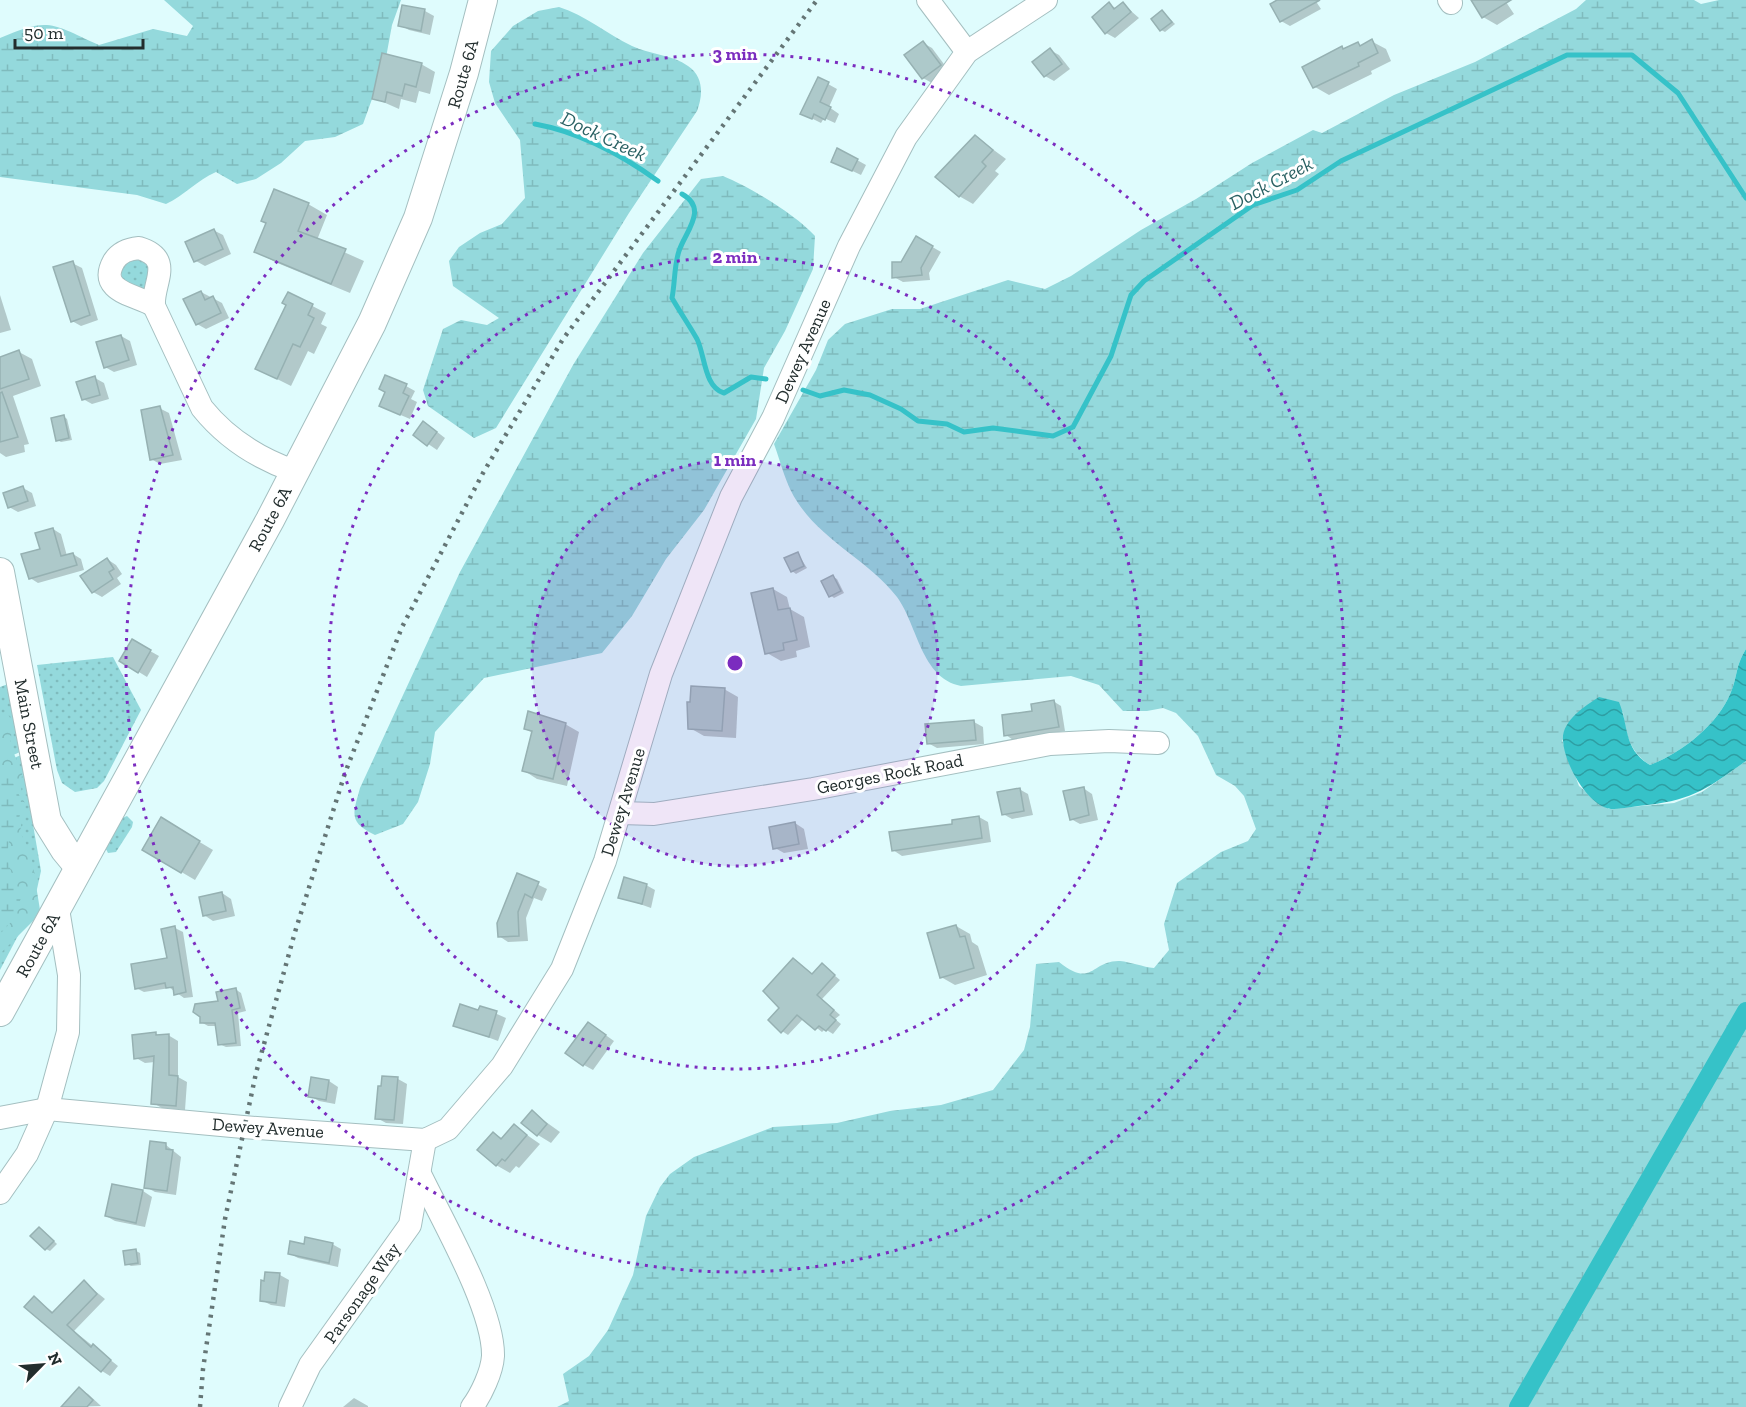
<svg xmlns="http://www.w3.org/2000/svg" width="1746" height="1407" viewBox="0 0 1746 1407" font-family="'Zilla Slab',serif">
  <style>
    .grass { fill: url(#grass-dots) }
    .forest { fill: url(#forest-crowns) }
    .wetland { fill: url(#wetland-marsh) }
    .water { fill: url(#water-waves) }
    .shadow { fill: #0003 }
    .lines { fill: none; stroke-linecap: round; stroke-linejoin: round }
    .stream { stroke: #36c2c8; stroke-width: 5 }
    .canal { stroke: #36c2c8; stroke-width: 18 }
    .building { fill: #adc9ca; stroke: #96b1b2; stroke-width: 1.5 }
    .minor-casing { stroke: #a4bfc0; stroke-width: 24 }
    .major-casing { stroke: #a4bfc0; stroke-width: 30 }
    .minor { stroke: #fff; stroke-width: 22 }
    .major { stroke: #fff; stroke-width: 28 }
    .rail { stroke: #647575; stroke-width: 4.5; stroke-dasharray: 3 6; stroke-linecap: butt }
    .ring { fill: none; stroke: #7b2cbf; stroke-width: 3; stroke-dasharray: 3 6 }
    .labels { text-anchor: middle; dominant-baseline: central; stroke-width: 6; stroke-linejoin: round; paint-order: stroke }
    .street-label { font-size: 18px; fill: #222d2d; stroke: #fff }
    .water-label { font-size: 20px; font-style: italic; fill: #2a6163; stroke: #fff }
    .centre { fill: #7b2cbf; stroke: #fff; stroke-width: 3 }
    .ring-label { font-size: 18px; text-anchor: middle; font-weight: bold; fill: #7b2cbf; stroke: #fff; stroke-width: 6; stroke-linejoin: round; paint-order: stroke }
  </style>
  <defs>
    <pattern id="grass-dots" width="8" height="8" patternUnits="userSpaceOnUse" patternTransform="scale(1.5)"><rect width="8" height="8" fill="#94d9dc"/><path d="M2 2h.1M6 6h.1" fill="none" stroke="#7fbbbd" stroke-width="1.8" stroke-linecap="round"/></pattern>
    <pattern id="forest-crowns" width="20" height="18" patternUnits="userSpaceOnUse" patternTransform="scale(1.5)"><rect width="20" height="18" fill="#94d9dc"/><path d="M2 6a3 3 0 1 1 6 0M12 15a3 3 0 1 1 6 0" fill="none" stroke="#7fbbbd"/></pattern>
    <pattern id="wetland-marsh" width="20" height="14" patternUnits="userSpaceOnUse" patternTransform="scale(1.5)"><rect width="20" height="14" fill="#94d9dc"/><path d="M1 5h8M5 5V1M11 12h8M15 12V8" fill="none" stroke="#7fbbbd"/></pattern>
    <pattern id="water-waves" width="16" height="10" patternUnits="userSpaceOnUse" patternTransform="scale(1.5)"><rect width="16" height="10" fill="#36c2c8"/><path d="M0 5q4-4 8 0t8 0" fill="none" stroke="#2d9ea3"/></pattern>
  </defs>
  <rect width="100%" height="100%" fill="#dffcfd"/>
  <g class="grass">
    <path d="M139,258L152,268L146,287L141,289L123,282L121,273L124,263Z"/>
    <path d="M113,657L141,710L104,781L97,788L75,792L62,783L57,770L37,665Z"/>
    <path d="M8,684L20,752L0,761V687Z"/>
    <path d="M21,755L41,871L33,907L0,970V764Z"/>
    <path d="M127,816L133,822L132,827L116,852L108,853L106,849L122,818Z"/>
  </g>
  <path class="forest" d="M3,713L9,716L13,723L10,744L22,773L21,796L25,803L20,832L31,854L40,910L33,921L0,954V714Z"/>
  <g class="wetland">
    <path d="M164,0H401L392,25L385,63L363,124L335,137L305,141L281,163L256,179L237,184L216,172C196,181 185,195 166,204L137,195L0,177V38C50,16 52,24 99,45L153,29L187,36L193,26Z"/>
    <path d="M1586,0H1694L1701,4L1719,0H1746V649C1735,667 1738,675 1731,692C1718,725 1681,753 1650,765C1631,753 1625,734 1623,712L1562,740L1579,786L1609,809L1674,803L1702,792L1746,761V1407H557L569,1401L563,1374L589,1356L608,1330L633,1275L646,1216L660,1187L670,1174L694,1157L773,1127L837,1123L890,1111L941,1105L993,1090L1024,1050L1030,1027L1036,964L1059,962C1093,989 1091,960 1120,961C1131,962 1143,967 1154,968L1169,950L1164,924L1177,883L1221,852L1248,841L1256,829L1244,796L1235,786L1216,775L1198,736L1176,713L1163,708L1147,711H1123L1099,685L1071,676L961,686C921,678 918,626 897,597C869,561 824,542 798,503C786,486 781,463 774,444L816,370L828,340L845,324L892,309H920L1008,280L1045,289L1071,276L1141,230L1196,199L1252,163L1313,130L1322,133L1394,95L1475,62L1576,9Z"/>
    <path d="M559,7C585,15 607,34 632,46C649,54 673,55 688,66C704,77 703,95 697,111L629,213L496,428L474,438L428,406L423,390L443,329L461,320L487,325L499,318L453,286L449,261L459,247L480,233L502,224L525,198L520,140L495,103L489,82L491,51L513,26L538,11Z"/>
    <path d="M723,176C750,187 796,215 815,236L813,269L785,331L764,368L756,419L704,510L666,559L632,616L602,653L484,678L435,732L430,764L418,802L403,824L375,835C348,822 353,814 360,788L460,572L573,365L643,253L701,179Z"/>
    <path d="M0,767C6,770 8,776 12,781C36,818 6,823 8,857C8,870 18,884 21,898L13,920L0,934Z"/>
  </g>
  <path class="water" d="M1746,649V761C1704,791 1691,801 1638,806C1630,807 1619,809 1611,809C1587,806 1564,762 1563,741C1561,721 1585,706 1599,697L1619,702C1629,726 1623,749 1650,765C1681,753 1718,725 1731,692C1738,675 1735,667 1746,649Z"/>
  <g class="shadow">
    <path d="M1280,0H1315L1321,9L1290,26L1281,21Z"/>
    <path d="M1474,0H1509L1506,2L1514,14L1497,25L1483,17Z"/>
    <path d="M1109,4L1117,9L1123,4L1139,18L1115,38L1106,33Z"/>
    <path d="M403,7L425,11L434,16L430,35L409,30L400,25Z"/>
    <path d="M1162,11L1175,24L1165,32L1161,30Z"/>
    <path d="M1371,41L1386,49L1391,61L1371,71L1372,74L1329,95L1315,87L1342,48L1345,50L1357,44L1362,46Z"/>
    <path d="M923,43L932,48L949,71L932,83L923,78L906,56Z"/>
    <path d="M1050,50L1059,55L1070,69L1054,81L1045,76Z"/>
    <path d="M421,64L435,72L430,94L419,91L416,103L401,99L399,109L374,98Z"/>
    <path d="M828,84L837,89L829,107L839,114L835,123L824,118L821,123L811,118Z"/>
    <path d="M976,137L1006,159L995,171L999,174L973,204L959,196Z"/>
    <path d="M857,160L866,165L861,175L842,166Z"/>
    <path d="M308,204L327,215L317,240L364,261L350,293L275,262L256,251Z"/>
    <path d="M213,230L223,235L231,254L205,266L196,261Z"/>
    <path d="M917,238L941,252L929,273L930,280L903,282L894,277Z"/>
    <path d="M72,263L82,268L98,320L81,326L72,321Z"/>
    <path d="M201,292L222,303L229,318L206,329L197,324Z"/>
    <path d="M289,294L326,313L321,324L327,327L314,354L308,351L291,386L271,376Z"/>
    <path d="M0,295L11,330L0,333Z"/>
    <path d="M121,336L130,341L137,365L114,372L105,367Z"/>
    <path d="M19,352L32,359L41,386L13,396L29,444L24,445L25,452L6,457L0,453V359Z"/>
    <path d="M95,378L104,383L109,399L92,404L83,399Z"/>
    <path d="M406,386L415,391L411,399L417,402L410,419L389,410Z"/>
    <path d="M159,408L169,413L182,460L160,464L151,459Z"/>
    <path d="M63,416L67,419L72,440L61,442L57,440Z"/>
    <path d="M432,428L445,438L437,450L415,435Z"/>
    <path d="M23,488L32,493L36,506L18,512L9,507Z"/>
    <path d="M53,529L61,534L67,556L73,554L81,559L84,570L38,583L30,578Z"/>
    <path d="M798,554L807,568L796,574L792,571Z"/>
    <path d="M107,559L116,565L122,574L117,578L121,584L102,597L93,592Z"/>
    <path d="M833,577L837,579L844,593L834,598L830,595Z"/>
    <path d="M773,589L787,597L790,609L804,617L810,647L796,651L797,657L781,661L767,653Z"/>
    <path d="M132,641L159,656L147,677L121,661Z"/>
    <path d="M724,689L738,697L736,738L704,736L690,728Z"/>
    <path d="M1053,701L1061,706L1065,731L1013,740L1006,735L1034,713Z"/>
    <path d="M974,722L983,727L984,744L937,748L928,743Z"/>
    <path d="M565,724L579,732L567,786L537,779L523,770L533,733L525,729Z"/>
    <path d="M1083,788L1092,794L1098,820L1080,824L1071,819Z"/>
    <path d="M1019,789L1028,794L1033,815L1012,819L1003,814Z"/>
    <path d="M979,817L988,822L991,842L902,856L893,850Z"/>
    <path d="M161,819L213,850L195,880L144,850Z"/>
    <path d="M795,823L804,829L808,849L784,853L775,848Z"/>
    <path d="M518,875L547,889L542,901L534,898L526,918L528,941L508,942L499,936Z"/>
    <path d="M646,885L655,890L651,908L620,897Z"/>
    <path d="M222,893L231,899L235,916L213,921L204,915Z"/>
    <path d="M956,926L970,934L972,942L978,946L987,975L955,985L941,977Z"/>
    <path d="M175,928L183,932L193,997L184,998L170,988L144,992L136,988L169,959Z"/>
    <path d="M793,959L813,975L822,965L840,980L822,999L840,1015L835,1019L841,1024L833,1034L825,1029L822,1032L804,1018L788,1035L782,1031L781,1008Z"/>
    <path d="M235,989L241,993L246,1011L238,1013L241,1046L226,1047L219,1044L217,1026H208L201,1022Z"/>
    <path d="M481,1007L506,1018L498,1041L455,1025L479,1012Z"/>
    <path d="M597,1029L614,1041L593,1070L584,1065Z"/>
    <path d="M168,1035L178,1041V1077L187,1082L185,1110L162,1108L153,1103L155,1062L145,1063L136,1058Z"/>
    <path d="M312,1079L329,1081L338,1087L335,1104L319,1101L310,1096Z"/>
    <path d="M398,1079L407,1084L403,1124L386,1123L377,1118Z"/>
    <path d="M532,1112L560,1132L551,1143L538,1135Z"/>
    <path d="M514,1126L540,1144L519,1168L516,1166L510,1173L496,1165L494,1133L503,1139Z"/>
    <path d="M166,1145L181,1157L176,1195L155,1192L146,1187Z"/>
    <path d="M143,1191L152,1197L145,1227L115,1221L106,1216Z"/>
    <path d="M40,1228L57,1244L50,1251L46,1249Z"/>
    <path d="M332,1244L341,1249L338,1267L298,1258L289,1253L305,1246Z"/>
    <path d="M136,1251L140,1253L141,1265L131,1266L127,1264Z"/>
    <path d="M266,1273L280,1275L289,1280L285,1307L271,1305L261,1300Z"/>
    <path d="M84,1282L105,1299L74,1331L118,1366L110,1376L102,1371L34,1298L54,1313Z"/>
    <path d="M79,1389L88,1394L101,1406L63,1407Z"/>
    <path d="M354,1398L368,1406V1407H343Z"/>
  </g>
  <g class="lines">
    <g class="stream">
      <path d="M535,124C579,132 622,155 658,181"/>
      <path d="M682,194C709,209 685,232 679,251C674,266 675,283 672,298C680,312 689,325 697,339C705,355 704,387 724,393L751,377L766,379"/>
      <path d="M803,390L820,396L844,390L870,395L901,409L918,421L947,424L964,432L993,428L1053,436L1073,427L1111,356L1131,295L1144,281L1253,205L1297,190L1341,161L1567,55H1632L1678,93L1746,198"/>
    </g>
    <path class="canal" d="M1518,1407L1746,1011"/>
  </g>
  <g class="building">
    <path d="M1277,0H1320L1280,22L1270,4Z"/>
    <path d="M1471,0H1511L1482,18Z"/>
    <path d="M1109,2L1114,9L1123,2L1131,12L1105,34L1092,17Z"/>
    <path d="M402,5L425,9L421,31L398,26Z"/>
    <path d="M1162,10L1172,22L1160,31L1151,19Z"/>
    <path d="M1372,39L1378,53L1358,63L1359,66L1313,88L1302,67L1342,46L1343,49L1358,42L1360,46Z"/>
    <path d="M923,41L941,65L922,79L904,55Z"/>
    <path d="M1050,48L1062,64L1044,77L1032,62Z"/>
    <path d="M382,53L422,63L416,87L405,84L402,96L387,92L385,102L372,99Z"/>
    <path d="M818,77L829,82L820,102L831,107L825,120L814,114L812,119L800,114Z"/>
    <path d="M975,135L993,150L982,162L986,166L959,197L935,177Z"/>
    <path d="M837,148L858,159L852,171L831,162Z"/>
    <path d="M274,189L309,203L298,231L346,249L331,284L254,252L266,223L261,221Z"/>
    <path d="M214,229L223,249L194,262L185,242Z"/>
    <path d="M916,236L933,246L921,268L922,275L892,278V262H901Z"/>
    <path d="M73,261L90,315L71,322L53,267Z"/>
    <path d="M201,291L205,300L213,296L221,313L196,325L183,299Z"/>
    <path d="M288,292L313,304L308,315L314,318L300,347L293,344L277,379L255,369L286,305L282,303Z"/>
    <path d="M121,335L129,360L104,368L96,342Z"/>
    <path d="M19,350L29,379L0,389V357Z"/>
    <path d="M385,375L407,384L403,393L409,396L400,415L379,406L385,392L379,389Z"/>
    <path d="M95,376L100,395L82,400L76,382Z"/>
    <path d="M2,392L18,437L0,442V393Z"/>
    <path d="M160,406L173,455L150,460L141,410Z"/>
    <path d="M64,415L69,438L56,441L51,418Z"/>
    <path d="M423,421L437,432L427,446L413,435Z"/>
    <path d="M23,486L28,501L8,508L3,493Z"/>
    <path d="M53,528L61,556L73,553L77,565L29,579L21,554L40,549L35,533Z"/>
    <path d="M798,552L804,566L791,572L784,558Z"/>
    <path d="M107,558L114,569L109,572L113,579L92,593L80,576Z"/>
    <path d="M833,575L841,591L829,597L821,581Z"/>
    <path d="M773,588L778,610L790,608L797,640L783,643L784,650L765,654L751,593Z"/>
    <path d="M132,639L151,650L138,673L119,661Z"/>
    <path d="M691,686L725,688L722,731L688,729L687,702H690Z"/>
    <path d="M1054,700L1059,727L1004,736L1002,715L1032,711L1031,704Z"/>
    <path d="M528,711L566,723L553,779L522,771L532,731L524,729Z"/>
    <path d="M974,720L976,740L927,744L925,724Z"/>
    <path d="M1084,787L1089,815L1070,820L1063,791Z"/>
    <path d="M1020,788L1024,811L1002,815L997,792Z"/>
    <path d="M979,816L982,838L892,851L889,832L952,824V820Z"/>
    <path d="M161,817L200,841L181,873L142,850Z"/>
    <path d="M795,822L799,844L773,849L769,827Z"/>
    <path d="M517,873L539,882L532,898L525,894L518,912L519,936L498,937L497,923Z"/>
    <path d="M624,877L647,884L642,904L618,898Z"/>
    <path d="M222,892L226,911L203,916L199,897Z"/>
    <path d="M956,925L960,937L965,936L974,968L940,978L927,933Z"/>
    <path d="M175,926L186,992L174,995L173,987L166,988L165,983L135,989L131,964L167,958L161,929Z"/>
    <path d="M793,958L812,974L822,963L835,975L817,995L834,1010L830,1015L836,1020L826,1031L819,1026L815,1030L797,1015L781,1033L768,1020L779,1008L763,991Z"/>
    <path d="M236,988L240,1008L232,1010L236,1043L218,1045L215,1023H200V1017L193,1012L195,1004L218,1001L216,992Z"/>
    <path d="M460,1004L478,1010L480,1006L497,1011L489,1037L453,1026Z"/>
    <path d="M588,1022L606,1035L583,1066L565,1053Z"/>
    <path d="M156,1032V1035L169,1034V1075L178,1076L176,1106L151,1104L154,1056L134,1059L132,1035Z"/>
    <path d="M382,1076L398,1077L394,1120L375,1119L378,1086H381Z"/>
    <path d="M311,1077L329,1080L326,1100L308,1097Z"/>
    <path d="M532,1110L547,1124L537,1136L521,1123Z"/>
    <path d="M514,1124L527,1135L505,1161L502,1159L496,1166L477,1150L493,1132L501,1139Z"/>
    <path d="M150,1141L166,1143V1149L173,1150L167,1191L144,1188Z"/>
    <path d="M112,1184L143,1190L136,1223L105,1216Z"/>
    <path d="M39,1227L54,1241L45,1250L30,1236Z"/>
    <path d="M305,1237L333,1243L329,1263L288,1254L290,1241L304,1244Z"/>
    <path d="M136,1249L138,1263L125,1265L123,1251Z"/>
    <path d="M265,1272L280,1273L276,1303L260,1301L261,1280L264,1281Z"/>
    <path d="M84,1280L97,1294L67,1325L91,1347L93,1344L111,1360L101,1372L24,1307L34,1296L52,1313Z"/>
    <path d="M79,1387L93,1400L87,1407H61Z"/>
  </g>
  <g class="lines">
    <defs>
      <g id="minor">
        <path d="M928,0L967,52"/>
        <path d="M1449,0L1451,3"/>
        <path d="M139,248C175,259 152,283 154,306C139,295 96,293 114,261C120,252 128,249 139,248Z"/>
        <path d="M154,306L202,408C227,439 257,458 294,471"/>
        <path d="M621,813L654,814L813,789L1050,744L1109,741L1158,743"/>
        <path d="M0,1118L47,1109L243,1127L425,1140L448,1129L502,1066L562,969L605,861L661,674L731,497L773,418L849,246L906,137L967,52L1046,0"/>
        <path d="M420,1174C441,1218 494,1309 493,1356C492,1372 481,1395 472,1407"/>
        <path d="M0,1193L27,1154L47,1109L68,1032L69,975L58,909"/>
        <path d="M290,1407L310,1365L410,1225L425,1140"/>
      </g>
      <g id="major">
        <path d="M0,572L47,821L65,850L79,867"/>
        <path d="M0,1012L270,520L372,323L418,218L464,73L483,0"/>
      </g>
    </defs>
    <use href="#minor" class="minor-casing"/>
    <use href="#major" class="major-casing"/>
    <use href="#minor" class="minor"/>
    <use href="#major" class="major"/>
    <path class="rail" d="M200,1407L203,1369L225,1219L256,1073L295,932L345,773L402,627L483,473L563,339L817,0"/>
  </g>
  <circle cx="735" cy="663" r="203" fill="#7b2cbf" fill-opacity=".12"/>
  <g class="ring">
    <circle cx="735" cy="663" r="203"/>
    <circle cx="735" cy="663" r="406"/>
    <circle cx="735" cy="663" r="609"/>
  </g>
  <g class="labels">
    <g class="street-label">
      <text transform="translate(463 74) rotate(-74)">Route 6A</text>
      <text transform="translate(803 351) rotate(-66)">Dewey Avenue</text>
      <text transform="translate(270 519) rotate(-62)">Route 6A</text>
      <text transform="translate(29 724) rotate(79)">Main Street</text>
      <text transform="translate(890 774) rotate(-11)">Georges Rock Road</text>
      <text transform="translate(623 802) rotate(-73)">Dewey Avenue</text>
      <text transform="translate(38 945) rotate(-61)">Route 6A</text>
      <text transform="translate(268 1128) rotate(4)">Dewey Avenue</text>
      <text transform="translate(362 1293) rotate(-55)">Parsonage Way</text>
    </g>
    <g class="water-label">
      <text transform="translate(604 136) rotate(25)">Dock Creek</text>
      <text transform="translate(1271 183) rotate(-28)">Dock Creek</text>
    </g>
  </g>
  <circle cx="735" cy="663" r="9" class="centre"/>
  <g class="ring-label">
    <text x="735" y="60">3 min</text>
    <text x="735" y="263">2 min</text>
    <text x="735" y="466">1 min</text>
  </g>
  <g transform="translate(42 1365) rotate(65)" stroke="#ffffff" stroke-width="4.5" paint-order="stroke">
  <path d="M0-4.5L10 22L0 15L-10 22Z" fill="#222d2d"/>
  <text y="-9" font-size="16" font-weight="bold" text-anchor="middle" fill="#222d2d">N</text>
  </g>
  <path d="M15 39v9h128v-9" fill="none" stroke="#222d2d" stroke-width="3"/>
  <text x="24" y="39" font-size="18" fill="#222d2d" stroke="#ffffff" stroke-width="4.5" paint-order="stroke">50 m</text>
</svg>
